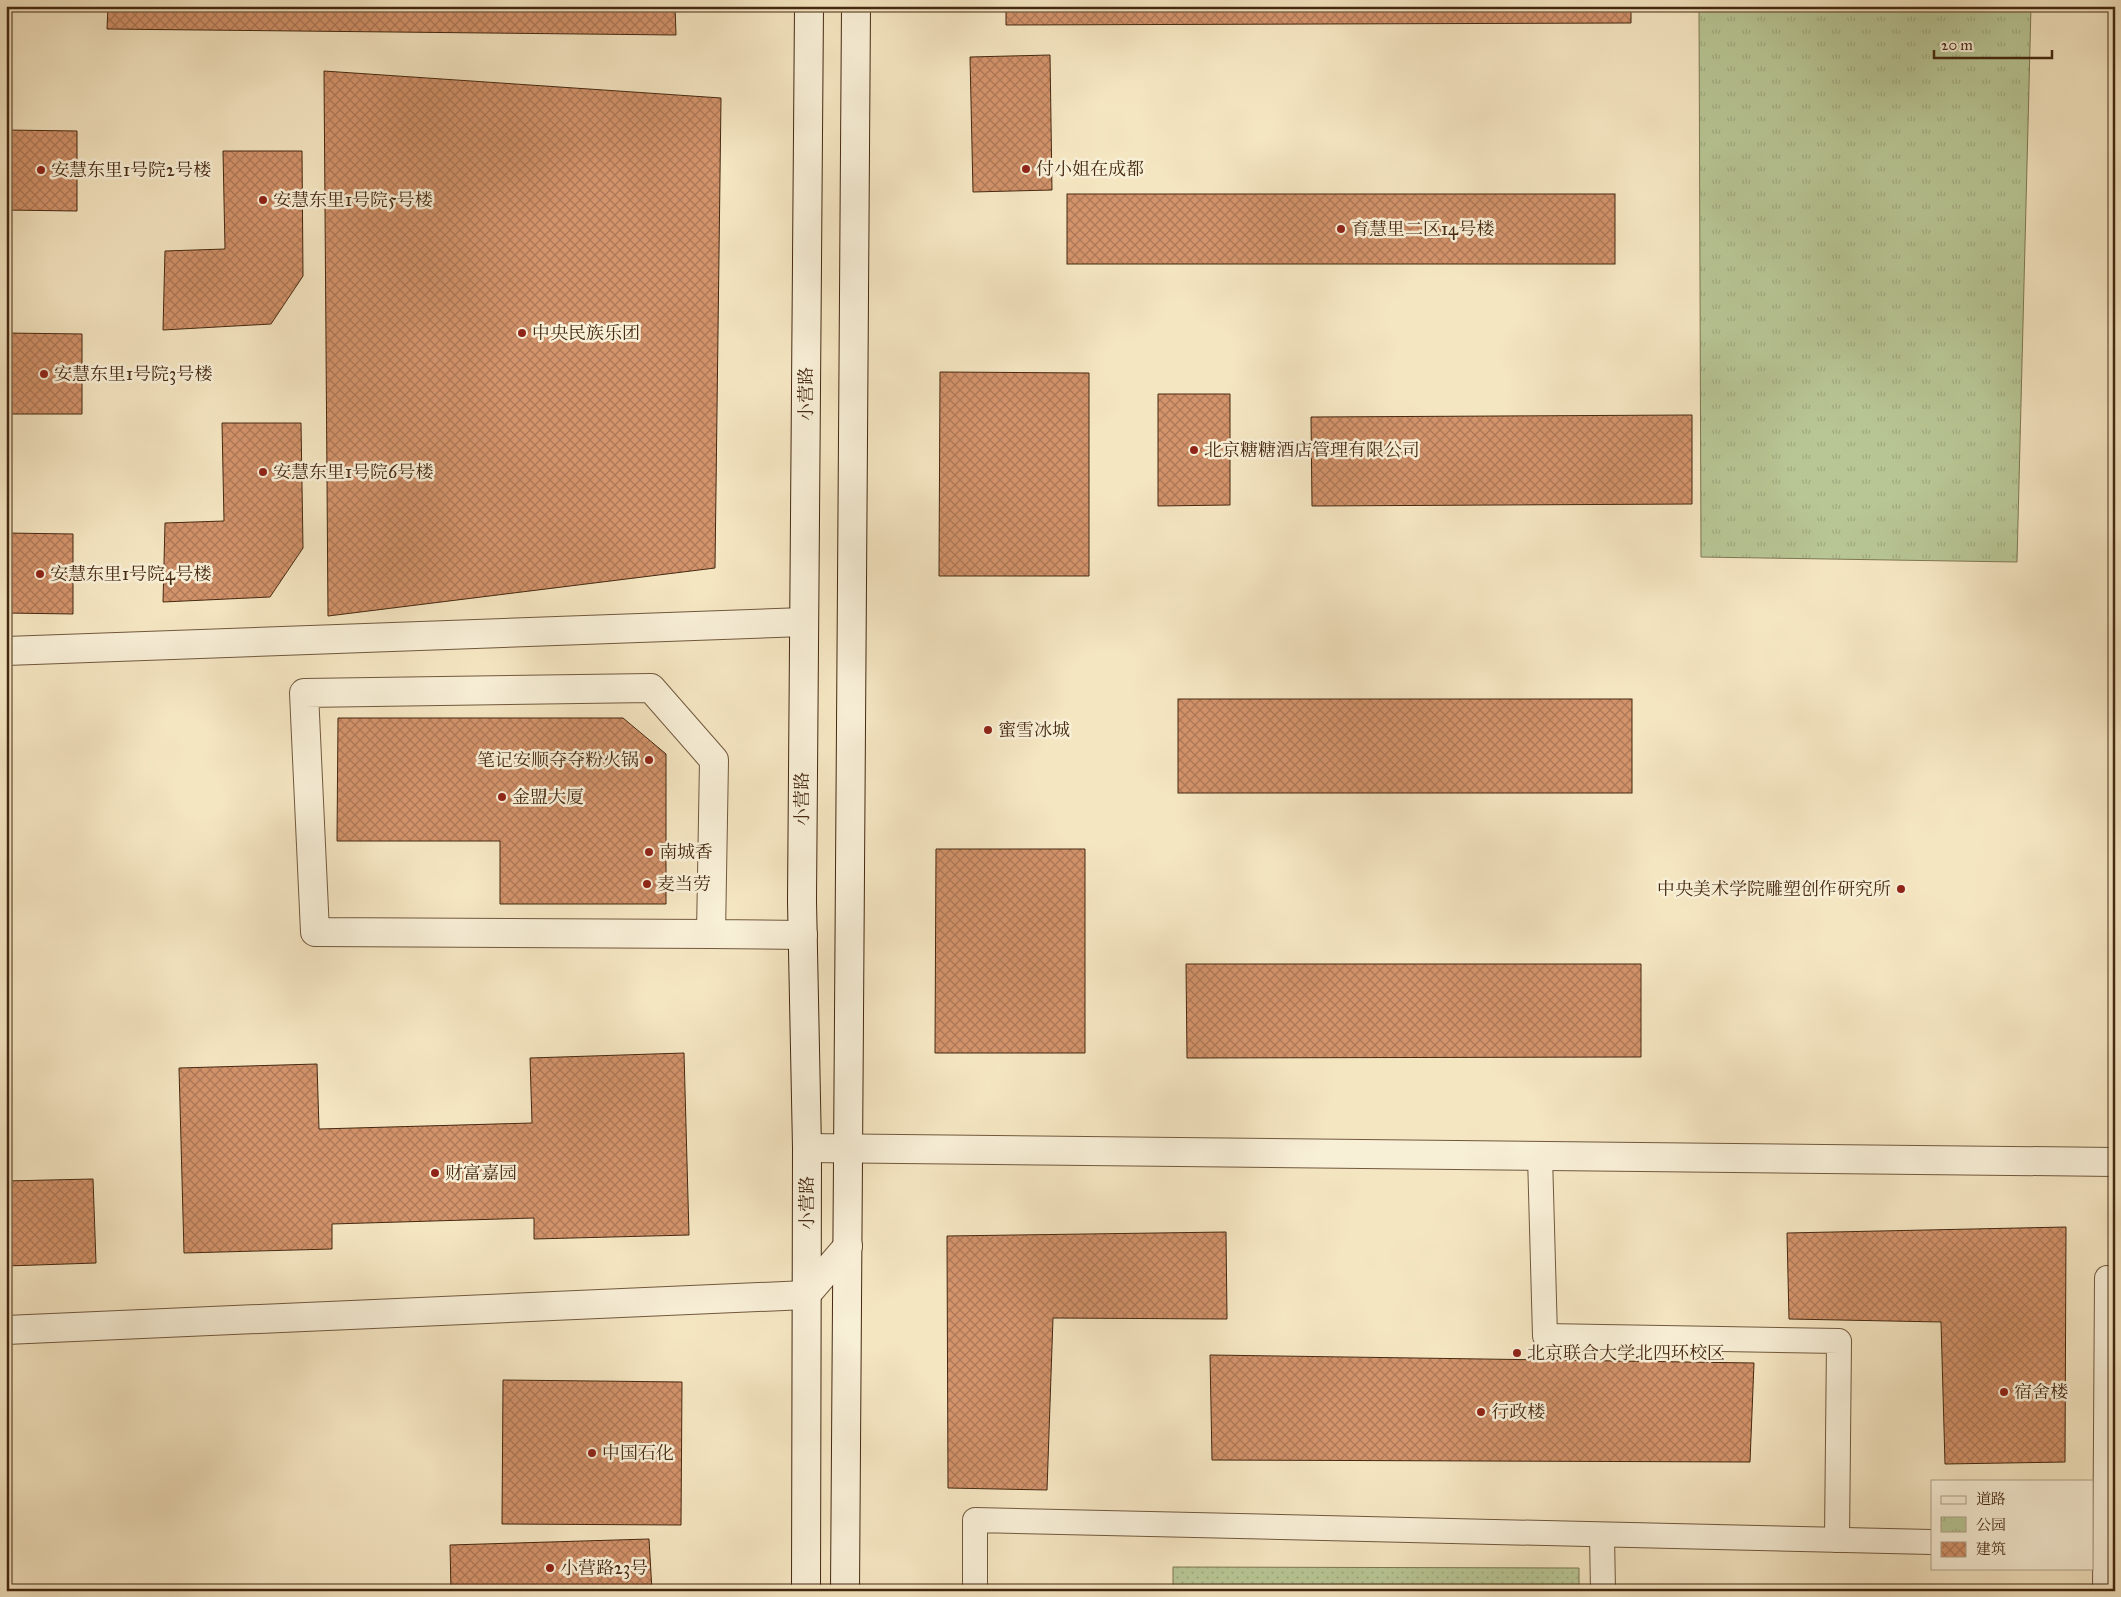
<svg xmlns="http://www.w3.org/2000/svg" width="2121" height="1597" viewBox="0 0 2121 1597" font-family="'IM FELL Great Primer','Noto Serif SC',serif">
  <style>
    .grass { fill: url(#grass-dots); stroke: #7e7853 }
    .park { fill: url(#park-tufts); stroke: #7e7853 }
    .building { fill: url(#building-cross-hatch); stroke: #452911 }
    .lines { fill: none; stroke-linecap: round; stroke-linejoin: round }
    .lane-casing { stroke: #71583d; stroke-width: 26 }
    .street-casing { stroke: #71583d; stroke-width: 30 }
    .secondary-casing { stroke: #452911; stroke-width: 30 }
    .lane { stroke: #f8efd7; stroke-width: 24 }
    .street { stroke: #f8efd7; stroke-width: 28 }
    .secondary { stroke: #f8efd7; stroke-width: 28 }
    .poi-dot { fill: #8f2418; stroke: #f8efd7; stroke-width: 2 }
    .labels { text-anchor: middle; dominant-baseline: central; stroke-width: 5; stroke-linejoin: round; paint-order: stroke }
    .poi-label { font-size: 18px; fill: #452911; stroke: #f8efd7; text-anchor: start }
    .street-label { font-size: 18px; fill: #452911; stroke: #f8efd7 }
  </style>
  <defs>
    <pattern id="grass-dots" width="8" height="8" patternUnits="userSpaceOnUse" patternTransform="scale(1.25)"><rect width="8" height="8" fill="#b8c695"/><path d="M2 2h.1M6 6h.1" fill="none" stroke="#a0aa7f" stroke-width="1.8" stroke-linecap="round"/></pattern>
    <pattern id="park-tufts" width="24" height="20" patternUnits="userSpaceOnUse" patternTransform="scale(1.25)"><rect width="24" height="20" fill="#b8c695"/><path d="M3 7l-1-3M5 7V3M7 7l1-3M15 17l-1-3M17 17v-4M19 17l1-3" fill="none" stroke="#a0aa7f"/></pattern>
    <pattern id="building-cross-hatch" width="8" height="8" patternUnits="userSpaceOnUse" patternTransform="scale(1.25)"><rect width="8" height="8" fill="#d3936b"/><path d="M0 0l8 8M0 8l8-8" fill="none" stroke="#ad7857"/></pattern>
  </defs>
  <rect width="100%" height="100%" fill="#f5e6c2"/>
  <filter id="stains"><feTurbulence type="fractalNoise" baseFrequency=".004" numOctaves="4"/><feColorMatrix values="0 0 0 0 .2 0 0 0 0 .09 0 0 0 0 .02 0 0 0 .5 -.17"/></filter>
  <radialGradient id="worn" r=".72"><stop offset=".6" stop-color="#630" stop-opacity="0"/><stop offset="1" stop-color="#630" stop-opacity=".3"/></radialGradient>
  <path class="grass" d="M1173,1567L1579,1568V1591H1173Z"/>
  <path class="park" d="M1699,6H2031L2017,562L1701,557Z"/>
  <g class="building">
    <path d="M108,6H675L676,35L107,29Z"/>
    <path d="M1006,6H1631V23L1006,25Z"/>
    <path d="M1050,55L1052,190L973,192L970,57Z"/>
    <path d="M324,71L721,98L715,568L328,616Z"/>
    <path d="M6,130L77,131V211L6,210Z"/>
    <path d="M223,151H302L303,276L271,324L163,330L165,251L225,249Z"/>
    <rect x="1067" y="194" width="548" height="70"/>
    <path d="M6,333L82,334V414H6Z"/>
    <path d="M940,372L1089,373V576H939Z"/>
    <path d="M1158,394H1230V505L1158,506Z"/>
    <path d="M1692,415V504L1312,506L1311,417Z"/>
    <path d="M222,423H301L303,548L270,597L163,602L165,523L224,521Z"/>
    <path d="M6,533L73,534V614L6,613Z"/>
    <rect x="1178" y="699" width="454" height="94"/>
    <path d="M338,718H623L666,754V904H500V841H337Z"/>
    <path d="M936,849H1085V1053H935Z"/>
    <path d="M1186,964H1641V1057L1187,1058Z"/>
    <path d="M684,1053L689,1235L534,1239V1218L332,1224V1249L184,1253L179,1068L317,1064L319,1129L532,1123L530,1058Z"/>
    <path d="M93,1179L96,1263L6,1266V1181Z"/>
    <path d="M2066,1227L2065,1462L1945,1464L1941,1322L1789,1319L1787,1233Z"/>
    <path d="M1226,1232L1227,1319L1053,1318L1047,1490L948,1488L947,1236Z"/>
    <path d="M1210,1355L1754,1363L1750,1462L1212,1460Z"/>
    <path d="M503,1380L682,1382L681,1525L502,1524Z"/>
    <path d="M649,1539L652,1591H451L450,1545Z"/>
  </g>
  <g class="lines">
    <defs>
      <g id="lane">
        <path d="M1540,1156L1545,1336L1839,1341L1837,1540"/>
        <path d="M1602,1535L1603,1591"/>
        <path d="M975,1591V1520L1932,1542"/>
        <path d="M2105,1591L2107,1278"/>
      </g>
      <g id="street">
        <path d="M6,651L804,622"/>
        <path d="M711,934L315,932L304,693L651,688L714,760L711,934L803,935"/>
        <path d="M807,1148L2115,1162"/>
        <path d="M6,1330L806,1295L848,1246"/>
      </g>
      <g id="secondary">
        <path d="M806,1591L807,1148L802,901L809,6"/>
        <path d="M845,1591L856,6"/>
      </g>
    </defs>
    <use href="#lane" class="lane-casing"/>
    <use href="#street" class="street-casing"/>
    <use href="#secondary" class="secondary-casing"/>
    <use href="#lane" class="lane"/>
    <use href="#street" class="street"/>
    <use href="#secondary" class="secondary"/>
  </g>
  <g class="poi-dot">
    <circle cx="1026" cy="169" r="5"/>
    <circle cx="41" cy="170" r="5"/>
    <circle cx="263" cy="200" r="5"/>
    <circle cx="1341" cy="229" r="5"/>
    <circle cx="522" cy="333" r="5"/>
    <circle cx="44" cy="374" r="5"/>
    <circle cx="1194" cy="450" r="5"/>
    <circle cx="263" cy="472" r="5"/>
    <circle cx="40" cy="574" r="5"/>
    <circle cx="988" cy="730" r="5"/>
    <circle cx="649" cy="760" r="5"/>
    <circle cx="502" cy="797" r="5"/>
    <circle cx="649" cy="852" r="5"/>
    <circle cx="647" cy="884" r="5"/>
    <circle cx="1901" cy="889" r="5"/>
    <circle cx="435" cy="1173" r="5"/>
    <circle cx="1517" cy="1353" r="5"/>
    <circle cx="2004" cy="1392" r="5"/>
    <circle cx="1481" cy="1412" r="5"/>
    <circle cx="592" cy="1453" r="5"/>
    <circle cx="550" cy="1568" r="5"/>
  </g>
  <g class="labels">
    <g class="poi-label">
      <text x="1036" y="169">付小姐在成都</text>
      <text x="51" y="170">安慧东里1号院2号楼</text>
      <text x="273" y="200">安慧东里1号院5号楼</text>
      <text x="1351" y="229">育慧里二区14号楼</text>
      <text x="532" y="333">中央民族乐团</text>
      <text x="54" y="374">安慧东里1号院3号楼</text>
      <text x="1204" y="450">北京糖糖酒店管理有限公司</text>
      <text x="273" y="472">安慧东里1号院6号楼</text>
      <text x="50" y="574">安慧东里1号院4号楼</text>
      <text x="998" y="730">蜜雪冰城</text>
      <text x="639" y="760" text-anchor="end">笔记安顺夺夺粉火锅</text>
      <text x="512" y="797">金盟大厦</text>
      <text x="659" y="852">南城香</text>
      <text x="657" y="884">麦当劳</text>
      <text x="1891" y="889" text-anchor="end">中央美术学院雕塑创作研究所</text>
      <text x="445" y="1173">财富嘉园</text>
      <text x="1527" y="1353">北京联合大学北四环校区</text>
      <text x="2014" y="1392">宿舍楼</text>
      <text x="1491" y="1412">行政楼</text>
      <text x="602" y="1453">中国石化</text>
      <text x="560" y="1568">小营路23号</text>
    </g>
    <g class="street-label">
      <text transform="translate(806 394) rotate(-90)">小营路</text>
      <text transform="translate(802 799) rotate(-90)">小营路</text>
      <text transform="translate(807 1203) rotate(-90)">小营路</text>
    </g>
  </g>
  <rect width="2121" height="1597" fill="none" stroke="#f5e6c2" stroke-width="25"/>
  <rect x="8" y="8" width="2106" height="1582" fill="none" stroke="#452911" stroke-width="2.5"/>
  <rect x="12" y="12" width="2096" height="1572" fill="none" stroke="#452911"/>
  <rect x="1931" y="1480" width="162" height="90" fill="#f8efd7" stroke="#b0a088"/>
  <rect x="1941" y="1496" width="25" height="8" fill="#f8efd7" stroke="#b0a088"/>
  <text x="1976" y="1504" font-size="15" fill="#452911">道路</text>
  <rect x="1941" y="1517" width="25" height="15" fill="url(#park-tufts)" stroke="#b0a088"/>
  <text x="1976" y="1530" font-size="15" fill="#452911">公园</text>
  <rect x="1941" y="1542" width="25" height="15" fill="url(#building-cross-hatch)" stroke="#b0a088"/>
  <text x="1976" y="1554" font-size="15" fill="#452911">建筑</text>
  <path d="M1934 50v8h118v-8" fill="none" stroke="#452911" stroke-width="2.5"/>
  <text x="1941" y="50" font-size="15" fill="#452911" stroke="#f8efd7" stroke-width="4" paint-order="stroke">20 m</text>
  <rect width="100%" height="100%" filter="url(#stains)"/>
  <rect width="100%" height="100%" fill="url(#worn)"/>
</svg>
